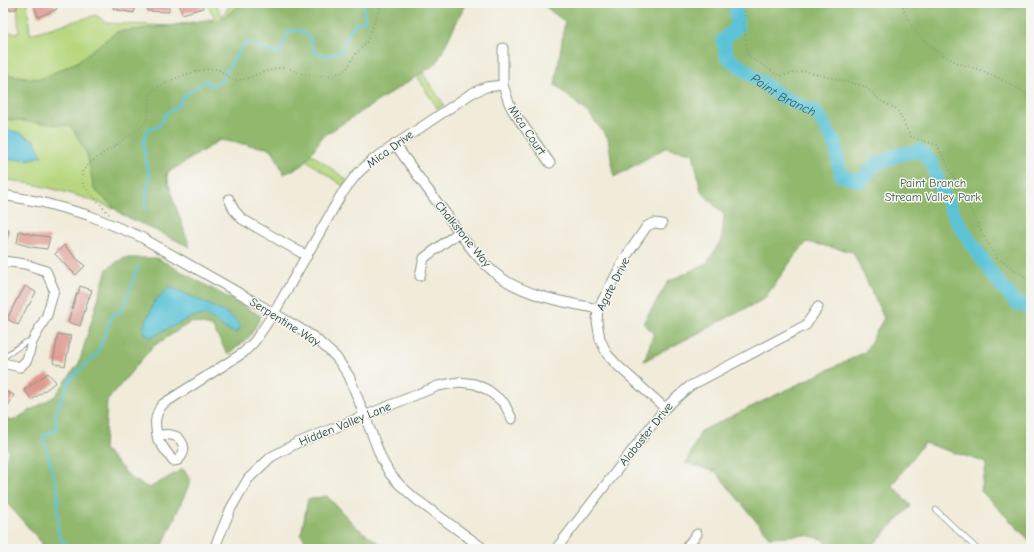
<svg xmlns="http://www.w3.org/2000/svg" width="1034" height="552" viewBox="0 0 1034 552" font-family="'Comic Neue',sans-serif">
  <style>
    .green { fill: #b7d77e; stroke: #6b8a59 }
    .forest { fill: #91b86d; stroke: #587a50 }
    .water { fill: #5bc3d7; stroke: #3d8086 }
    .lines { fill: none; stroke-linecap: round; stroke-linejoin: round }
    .stream { stroke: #5bc3d7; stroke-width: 2.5 }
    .river { stroke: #5bc3d7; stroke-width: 14 }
    .building { fill: #de9a90 }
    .lane-casing { stroke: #889486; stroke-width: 6 }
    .street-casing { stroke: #889486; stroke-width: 11 }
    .path { stroke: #889486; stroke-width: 1.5; stroke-dasharray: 1 3; stroke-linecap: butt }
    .lane { stroke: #fff; stroke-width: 4.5 }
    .street { stroke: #fff; stroke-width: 9 }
    .labels { text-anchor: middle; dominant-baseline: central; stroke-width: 3; stroke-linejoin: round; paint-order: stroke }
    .street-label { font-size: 12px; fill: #1f3d34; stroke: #f6f6f2 }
    .park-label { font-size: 12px; fill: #3d5c43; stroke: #f6f6f2 }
    .water-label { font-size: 13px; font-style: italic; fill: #2e5e5d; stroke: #f6f6f2 }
  </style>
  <rect width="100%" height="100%" fill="#f6f6f2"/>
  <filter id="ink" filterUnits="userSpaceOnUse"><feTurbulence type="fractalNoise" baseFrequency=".025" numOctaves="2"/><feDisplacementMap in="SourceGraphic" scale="8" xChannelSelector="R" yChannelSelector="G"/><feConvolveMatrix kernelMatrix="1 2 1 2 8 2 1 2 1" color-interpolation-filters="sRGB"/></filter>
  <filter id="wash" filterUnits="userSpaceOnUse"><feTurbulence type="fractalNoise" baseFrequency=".012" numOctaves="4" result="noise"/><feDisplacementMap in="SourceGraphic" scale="16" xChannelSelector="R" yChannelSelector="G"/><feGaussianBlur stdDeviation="0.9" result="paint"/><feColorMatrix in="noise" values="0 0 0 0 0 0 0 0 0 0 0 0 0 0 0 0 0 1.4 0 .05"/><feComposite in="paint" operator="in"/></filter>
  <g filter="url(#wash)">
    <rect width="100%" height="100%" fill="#f1ebd9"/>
    <path class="green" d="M17,3H27L30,34L96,15L107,23L170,26L215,18L206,3H215L222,16L232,3H466L418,66L444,105L438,109L412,70L318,135L309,152L347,180L343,186L306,160L283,171L271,148L221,136L167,171L170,195L123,212C84,196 44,185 3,179V32L19,33Z"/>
    <g class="forest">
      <path d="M244,3H469L465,5L436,64L323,136L303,165L284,174L272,149L220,140L166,174L173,199L190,247L121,214L94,189L87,154L71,126L3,119V74L40,79L77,62L116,32L219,20Z"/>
      <path d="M541,3H1031V542L981,491L987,463L924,443L892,485L911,506L869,549H832L823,539L805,535L769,537L716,472L686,463L701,431L865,352L884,318L853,252L807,242L794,257L764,299L644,361L654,333L643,323L668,282L707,263L722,239L724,215L701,191L693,153L665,148L614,177L608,138L589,114L555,85L565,22Z"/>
      <path d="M123,258H157L261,316L250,336L228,355L212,326L191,322L152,347L107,401L104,449L132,479L149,488L162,481L183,469L191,480L161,549H41L42,543L6,502L3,500V470L9,449L3,446V418L12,421L55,396L79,363L107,269Z"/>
      <path d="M327,496L356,527L387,549H311L301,535L308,499Z"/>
    </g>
    <g class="water">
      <path d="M3,129L18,132L35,141L42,156C29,161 16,160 3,158Z"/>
      <path d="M169,287L178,290L228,314L237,321L240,328L237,333L228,330L205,315L192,317L151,337L146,335L143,328L154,302Z"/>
    </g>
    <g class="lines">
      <g class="stream">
        <path d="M145,209L149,177L143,143L147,131L159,126L166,114L178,106L185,95L206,80L210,86L221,81L238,52L246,42L279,54L289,31L299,30L310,37L314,52L327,56L344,49L347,35L356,23L365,21L364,3"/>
        <path d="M74,549L73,548L64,543L58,534V492L43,436L57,430L55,414L71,378L97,354L113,314L122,311L138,266"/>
      </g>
      <path class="river" id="s1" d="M736,3L737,27L723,40L727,57L779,95L817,113L835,144L841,176L861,181L874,165L899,155L919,150L932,163L942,192L958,223L994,277L1016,303L1031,308"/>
    </g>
    <g id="blocks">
      <g class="building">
        <path d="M3,3H17V9L3,10Z"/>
        <path d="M39,3H54L57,9L38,17L34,5Z"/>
        <path d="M114,3H136L134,13L113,9Z"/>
        <path d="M147,3H169V12L147,11Z"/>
        <path d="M179,3H201L203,8L182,14Z"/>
        <path d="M3,229L9,230L6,242L3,241Z"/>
        <path d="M19,231L33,235L50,237L47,249L31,247L17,243Z"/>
        <path d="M64,245L79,261H80L85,266L76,275L71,270H70L55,254Z"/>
        <path d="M25,286L36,292L29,305H28L18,325L7,319L17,299H18Z"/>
        <path d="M80,286L92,290L89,298V297L80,326L68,322L77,293L78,294Z"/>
        <path d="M58,334L71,336L65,366L53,363Z"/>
        <path d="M48,373L56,382L32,400L24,390Z"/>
        <path d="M3,390L14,395L8,406L3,403Z"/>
      </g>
    </g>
  </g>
  <g filter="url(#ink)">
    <use href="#blocks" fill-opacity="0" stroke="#889486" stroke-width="1"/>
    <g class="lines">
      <defs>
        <g id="lane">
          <path d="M3,361L5,356L26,342H32"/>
          <path d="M936,510L977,549"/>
        </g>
        <g id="street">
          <path d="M503,48V85L509,103L513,111L550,163"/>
          <path d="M395,144C412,168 429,192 447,215C462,237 478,261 500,277C529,297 565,302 598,309"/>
          <path d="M3,195L41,202L88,215L139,236L274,313L314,337L336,357L349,376L382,460L390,474L400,485L417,500L484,549"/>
          <path d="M229,199L234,210L242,219L307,256"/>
          <path d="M662,224L654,223L647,226L625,258L598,309L597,321L600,339L607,354L617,365L665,408"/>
          <path d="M3,261L25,264L46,271L54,290L47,315L32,342L27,360L20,367L3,363"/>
          <path d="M420,276L424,258L459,232"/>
          <path d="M157,436C161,435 166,434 171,435C180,436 187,446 182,455C181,457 180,458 178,460L173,461L158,440C155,426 153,416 163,404L243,353L254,342L274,313L341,195L356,175L371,161L472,93L486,87L503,85"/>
          <path d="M214,549L231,508L248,479L271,457L297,443L438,386L459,382L475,384L488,390L504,403L512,419"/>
          <path d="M556,549L665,408L690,386L806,325L818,307"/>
          <path d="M685,549L697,534"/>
        </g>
      </defs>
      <use href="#lane" class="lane-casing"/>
      <use href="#street" class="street-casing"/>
      <g class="path">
        <path d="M744,3V28L748,56L780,76L804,71L864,86L881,101L897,109L911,137L937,145L974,217L984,237L997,258L1026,277L1031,278"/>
        <path d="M902,3C908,31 933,52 959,63C967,67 976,68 985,72C1001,78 1016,88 1031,96"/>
        <path d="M109,214L83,185L82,178V172L86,167L91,162L139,129C141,127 144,125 145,122C151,114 147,96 153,91C164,81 205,65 219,70C225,73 230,80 237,80C244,81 254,75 260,73C267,71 274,69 281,68C291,67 294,72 304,74C315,76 336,77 345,70C350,66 351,59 355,55C359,50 364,47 367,41L382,3"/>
      </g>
      <use href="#lane" class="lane"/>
      <use href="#street" class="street"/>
    </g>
  </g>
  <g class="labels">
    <g class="street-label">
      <text transform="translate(527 130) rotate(56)">Mica Court</text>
      <text transform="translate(390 149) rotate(-36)">Mica Drive</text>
      <text transform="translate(463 234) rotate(51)">Chalkstone Way</text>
      <text transform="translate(613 284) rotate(-63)">Agate Drive</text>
      <text transform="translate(285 322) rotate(32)">Serpentine Way</text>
      <text transform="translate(345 424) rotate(-22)">Hidden Valley Lane</text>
      <text transform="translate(646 434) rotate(-51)">Alabaster Drive</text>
    </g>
    <g class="park-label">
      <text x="933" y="183">Paint Branch<tspan x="933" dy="14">Stream Valley Park</tspan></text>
    </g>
    <g class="water-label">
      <text stroke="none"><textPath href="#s1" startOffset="129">Paint Branch</textPath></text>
    </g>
  </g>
  <rect width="1034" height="552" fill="none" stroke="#f6f6f2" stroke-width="16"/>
</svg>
